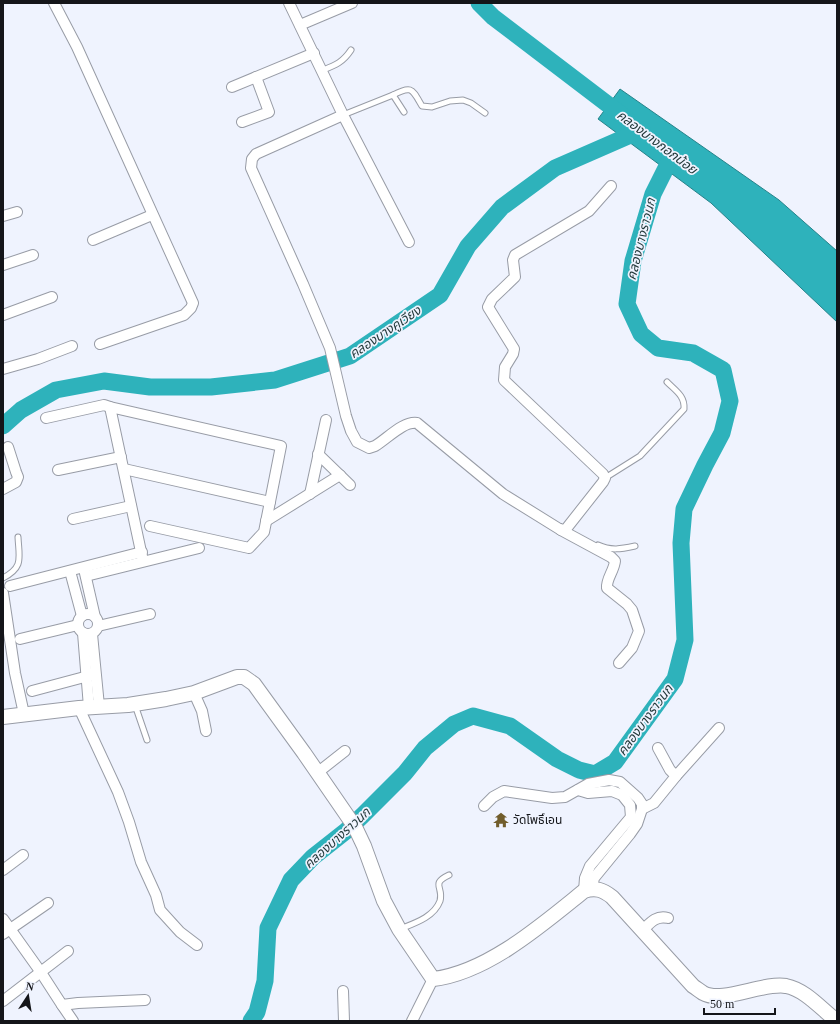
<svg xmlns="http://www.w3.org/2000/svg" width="840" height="1024" viewBox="0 0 840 1024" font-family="'Times New Roman','Noto Sans Thai',serif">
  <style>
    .water { fill: #2eb2bb; stroke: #26838a }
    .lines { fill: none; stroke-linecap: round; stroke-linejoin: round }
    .river { stroke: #2eb2bb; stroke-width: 17 }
    .lane-casing { stroke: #989ca6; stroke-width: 7 }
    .street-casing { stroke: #989ca6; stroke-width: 12 }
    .secondary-casing { stroke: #989ca6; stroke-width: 16 }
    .lane { stroke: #fff; stroke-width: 5 }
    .street { stroke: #fff; stroke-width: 10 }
    .secondary { stroke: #fff; stroke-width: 14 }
    .labels { text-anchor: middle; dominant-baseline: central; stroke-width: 3.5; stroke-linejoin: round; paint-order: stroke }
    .poi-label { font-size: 12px; fill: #141519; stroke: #eff3fe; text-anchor: start }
    .water-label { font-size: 13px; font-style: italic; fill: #1f3536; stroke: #eff3fe }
  </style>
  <rect width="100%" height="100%" fill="#eff3fe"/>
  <path class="water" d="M620,89L779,200L837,251V322L711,203L598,119Z"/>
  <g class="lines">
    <g class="river">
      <path d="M479,3L493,17L627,119"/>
      <path d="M3,426L21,410L56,390L104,381L150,387H211L275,380L350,356L440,295L468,246L502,207L555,168L642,130"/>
      <path d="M251,1021L257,1012L265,981L268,928L291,880L313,857L346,831L362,816L405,773L425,748L454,724L473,716L510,726L557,759L579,770L595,774L615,762L675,679L685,640L681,543L684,509L705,465L722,433L730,401L723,370L693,353L658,348L641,334L627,304L633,261L653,194L673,154"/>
    </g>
    <defs>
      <g id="lane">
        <path d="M323,70C336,65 343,62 351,50"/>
        <path d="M393,95C412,85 412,89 422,106L432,107L450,101L463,100L471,103L485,113"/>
        <path d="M343,115L393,95L404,112"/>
        <path d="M605,478L640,456L684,409C685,396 676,391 667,382"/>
        <path d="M598,545C611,551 621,549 635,546"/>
        <path d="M3,578C24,567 19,558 18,537"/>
        <path d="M135,705L147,740"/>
        <path d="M400,929C415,923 434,917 440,901C444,887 430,884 449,875"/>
      </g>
      <g id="street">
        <path d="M54,3L77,47L193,303L191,308L184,315L100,344"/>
        <path d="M289,3L343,115L256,154L252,159L251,168L303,284L330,348L346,416L351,431L357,442L369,448L375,446C387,439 403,421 417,423L503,494L561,530L566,529L603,482L605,478L603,474L504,380L505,367L513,354L514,349L488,307L492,299L515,277L513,260L515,255L589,211L611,186"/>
        <path d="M300,25L352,3"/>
        <path d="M232,87L314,53"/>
        <path d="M343,115L409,242"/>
        <path d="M242,122L269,112L256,77"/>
        <path d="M3,216L17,212"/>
        <path d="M93,240L152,215"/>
        <path d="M3,265L33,255"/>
        <path d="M3,315L52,297"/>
        <path d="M3,369L38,359L72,346"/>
        <path d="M46,418L104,405L110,407"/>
        <path d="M318,454L350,485"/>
        <path d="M124,469L270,502"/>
        <path d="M58,470L121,457"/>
        <path d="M3,489L16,482L18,477L16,472L8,447"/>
        <path d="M310,494L326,420"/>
        <path d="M73,519L131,506"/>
        <path d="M266,521L340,475"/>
        <path d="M561,530L611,557L615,561C614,571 606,579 607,588L627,604L632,610L639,631L632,648L619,663"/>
        <path d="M143,561L110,407L281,446L264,532L249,548L150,526"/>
        <path d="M84,569L95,617"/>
        <path d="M70,571L82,616"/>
        <path d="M86,576L199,548"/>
        <path d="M10,586L142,552"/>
        <path d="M3,593L15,673L24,714"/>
        <circle cx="88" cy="624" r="10"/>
        <path d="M98,626L150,614"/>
        <path d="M83,633L89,707"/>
        <path d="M92,634L99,706"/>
        <path d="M20,639L78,625"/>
        <path d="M32,691L92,675"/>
        <path d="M194,693L202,711L206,731"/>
        <path d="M79,708L118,792L129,822L141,862L156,895L160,910L180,932L197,945"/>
        <path d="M317,773L345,751"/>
        <path d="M676,776L719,728"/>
        <path d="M578,790L588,793L612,791L622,795L630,805L631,817L590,866L585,878L584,891"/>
        <path d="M484,806L493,797L504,791L552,798L565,797L588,784L609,780L620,782L638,798L642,804V809L637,824L630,834L594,878L592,888"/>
        <path d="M642,809L654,803L676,776L670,770L658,748"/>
        <path d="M3,870L23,855"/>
        <path d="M3,919L40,971L62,1005L78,1003L145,1000"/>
        <path d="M643,930C650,923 656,915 668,918"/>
        <path d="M3,934L48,903"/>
        <path d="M343,991L344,1021"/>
        <path d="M3,1001L68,951"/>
        <path d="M62,1005L73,1021"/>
        <path d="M412,1021L433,979"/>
      </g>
      <path id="secondary" d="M3,717L79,708L128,705L166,699L194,693L237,677H244L254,684L304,753L355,827L364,846L384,901L399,929L433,979C487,973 543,924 584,891C596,887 603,890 612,897L693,986C696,988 700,991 703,993C722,1004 763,982 786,986C806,990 821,1009 837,1021"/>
    </defs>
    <use href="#lane" class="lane-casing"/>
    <use href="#street" class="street-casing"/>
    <use href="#secondary" class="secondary-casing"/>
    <use href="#lane" class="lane"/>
    <use href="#street" class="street"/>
    <use href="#secondary" class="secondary"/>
  </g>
  <defs>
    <symbol id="temple-bare" viewBox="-9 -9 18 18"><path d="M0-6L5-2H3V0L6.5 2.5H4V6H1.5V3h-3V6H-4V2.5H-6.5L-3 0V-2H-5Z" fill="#715d2c" stroke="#eff3fe" stroke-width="2.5" paint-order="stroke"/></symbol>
  </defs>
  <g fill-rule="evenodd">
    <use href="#temple-bare" x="490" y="809" width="22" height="22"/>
  </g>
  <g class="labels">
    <g class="poi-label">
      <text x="513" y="820">วัดโพธิ์เอน</text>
    </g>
    <g class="water-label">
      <text transform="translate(657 142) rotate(37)">คลองบางกอกน้อย</text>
      <text transform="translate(641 239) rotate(-76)">คลองบางราวนก</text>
      <text transform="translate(385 332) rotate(-34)">คลองบางคูเวียง</text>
      <text transform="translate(645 720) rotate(-54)">คลองบางราวนก</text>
      <text transform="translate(337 838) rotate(-42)">คลองบางราวนก</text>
    </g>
  </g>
  <rect width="840" height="1024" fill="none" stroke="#141519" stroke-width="8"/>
  <g transform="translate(28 996) rotate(12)" stroke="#eff3fe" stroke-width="3" paint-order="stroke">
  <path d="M0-3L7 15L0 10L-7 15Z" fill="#141519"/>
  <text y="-6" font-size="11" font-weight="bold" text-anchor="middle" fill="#141519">N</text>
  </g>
  <path d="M704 1008v6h71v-6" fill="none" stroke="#141519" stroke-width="2"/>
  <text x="710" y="1008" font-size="12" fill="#141519" stroke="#eff3fe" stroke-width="3" paint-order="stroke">50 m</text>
</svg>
